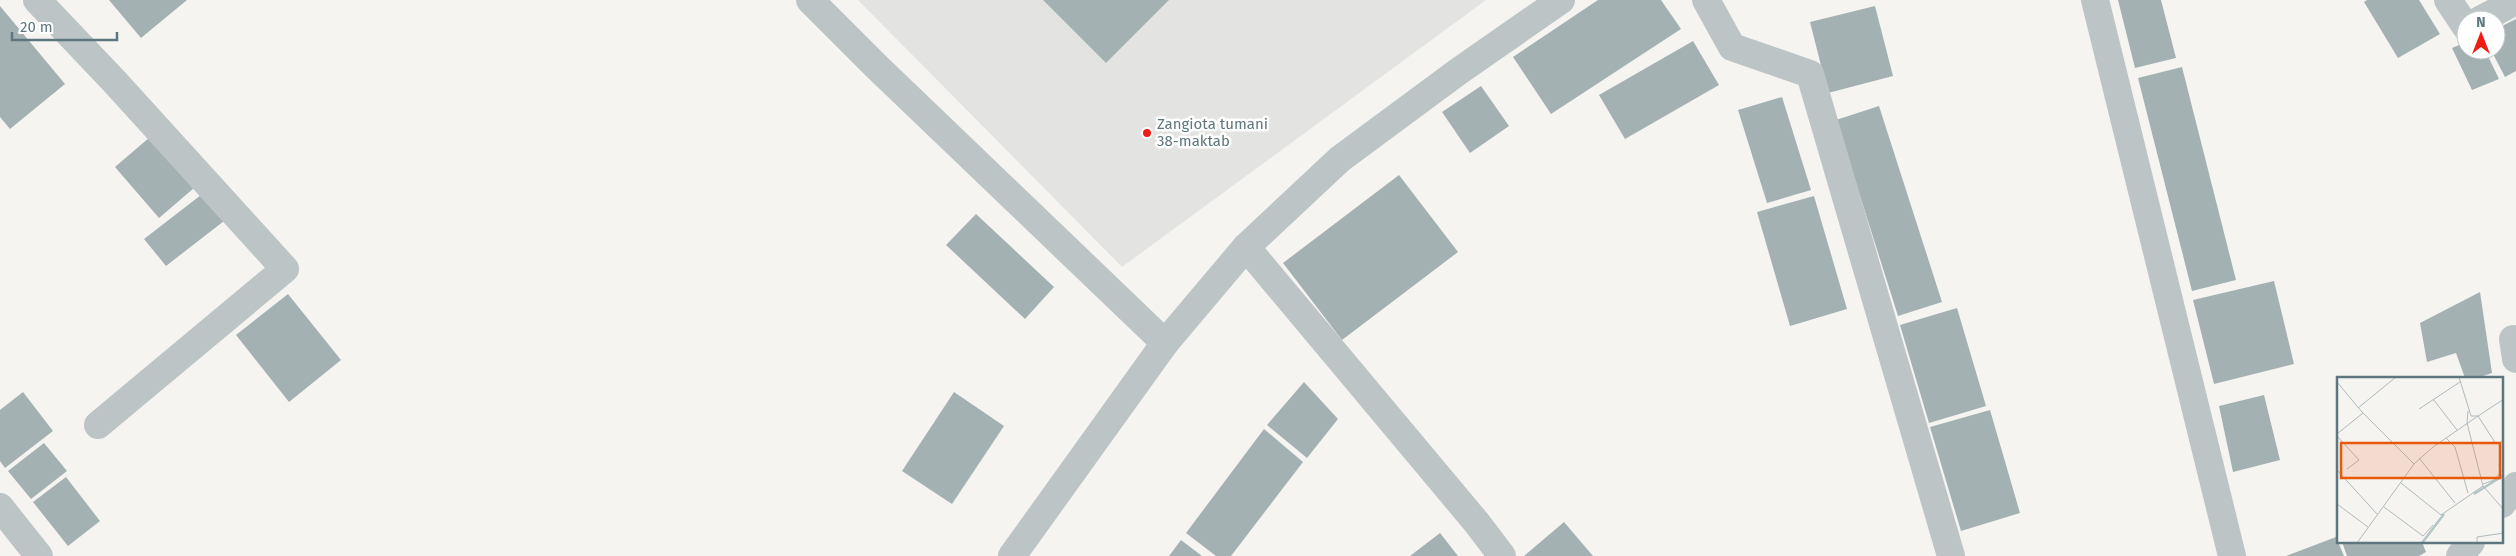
<svg xmlns="http://www.w3.org/2000/svg" width="2516" height="556" viewBox="0 0 2516 556" font-family="'Fira Sans',sans-serif">
  <style>
    .built { fill: #e3e4e2 }
    .building { fill: #a4b1b3 }
    .lines { fill: none; stroke-linecap: round; stroke-linejoin: round }
    .minor { stroke: #bdc4c6; stroke-width: 28 }
    .poi-dot { fill: #f01d16; stroke: #fff; stroke-width: 2 }
    .labels { text-anchor: middle; dominant-baseline: central; stroke-width: 5; stroke-linejoin: round; paint-order: stroke }
    .poi-label { font-size: 15px; fill: #5e777e; stroke: #fff; text-anchor: start }
    .inset-river { fill: none; stroke: #b3c6c7; stroke-width: 2.5 }
    .inset-road { fill: none; stroke: #b0babc; stroke-width: 1 }
    .view { fill: #e8590c; fill-opacity: 0.15; stroke: #e8590c; stroke-width: 2.5 }
    .inset-edge { fill: none; stroke: #5e777e; stroke-width: 2.5 }
  </style>
  <rect width="100%" height="100%" fill="#f5f4f1"/>
  <path class="built" d="M858,0H1486L1122,267Z"/>
  <g class="building">
    <path d="M109,0H187L141,38Z"/>
    <path d="M1043,0H1169L1106,63Z"/>
    <path d="M1598,0H1661L1681,29L1551,114L1513,57Z"/>
    <path d="M2118,0H2161L2176,58L2135,68Z"/>
    <path d="M2367,0H2419L2440,34L2398,58L2364,2Z"/>
    <path d="M0,6L65,84L10,129L0,117Z"/>
    <path d="M1875,6L1893,76L1828,93L1810,22Z"/>
    <path d="M2516,19V71L2505,77L2491,50H2496V29Z"/>
    <path d="M1693,41L1719,85L1625,139L1599,95Z"/>
    <path d="M2466,42V50H2485L2499,79L2472,90L2452,48Z"/>
    <path d="M2182,67L2236,280L2192,291L2138,78Z"/>
    <path d="M1481,86L1509,126L1470,153L1442,112Z"/>
    <path d="M1782,97L1811,190L1767,203L1738,110Z"/>
    <path d="M1879,106L1942,302L1898,316L1836,120Z"/>
    <path d="M150,137L194,188L159,218L115,167Z"/>
    <path d="M1399,175L1458,252L1342,340L1283,263Z"/>
    <path d="M201,195L224,221L166,266L144,239Z"/>
    <path d="M1814,196L1847,309L1790,326L1757,212Z"/>
    <path d="M976,214L1054,287L1025,319L946,245Z"/>
    <path d="M2274,281L2294,364L2214,384L2193,300Z"/>
    <path d="M2480,292L2492,373L2477,378H2465L2456,353L2427,362L2420,323Z"/>
    <path d="M288,294L341,360L289,402L236,335Z"/>
    <path d="M1957,308L1986,406L1929,423L1900,325Z"/>
    <path d="M1304,382L1338,419L1307,458L1267,425Z"/>
    <path d="M23,392L53,431L5,468L0,461V410Z"/>
    <path d="M954,392L1004,426L952,504L902,471Z"/>
    <path d="M2264,395L2280,460L2233,472L2219,406Z"/>
    <path d="M1990,410L2020,513L1961,531L1930,427Z"/>
    <path d="M1264,429L1303,462L1231,556H1216L1186,533Z"/>
    <path d="M44,443L67,471L31,499L8,471Z"/>
    <path d="M66,477L100,521L68,546L33,502Z"/>
    <path d="M1564,522L1593,556H1524Z"/>
    <path d="M1440,533L1458,556H1410Z"/>
    <path d="M2336,537L2344,556H2286Z"/>
    <path d="M1181,540L1202,556H1169Z"/>
    <path d="M2342,542H2422L2426,552L2419,556H2347Z"/>
  </g>
  <g class="lines">
    <g class="minor">
      <path d="M37,0L114,81L285,269L98,425"/>
      <path d="M810,0L876,66L1165,343"/>
      <path d="M1706,0L1732,47L1810,74L1951,556"/>
      <path d="M2095,0L2232,556"/>
      <path d="M2448,0L2466,27"/>
      <path d="M2480,20L2516,1"/>
      <path d="M1246,247L1477,523L1502,556"/>
      <path d="M2513,339L2516,359"/>
      <path d="M2502,504L2516,486"/>
      <path d="M0,507L39,556"/>
      <path d="M1012,556L1165,343L1246,247L1340,159L1459,71L1561,0"/>
      <path d="M2460,556L2471,542"/>
    </g>
  </g>
  <circle class="poi-dot" cx="1147" cy="133" r="5"/>
  <g class="labels">
    <g class="poi-label">
      <text x="1157" y="124">Zangiota tumani<tspan x="1157" dy="17">38-maktab</tspan></text>
    </g>
  </g>
  <g transform="translate(2337 377)">
    <rect width="166" height="166" fill="#f5f4f1"/>
    <path class="inset-river" d="M137,117L167,98M85,166L107,137"/>
    <path class="inset-road" d="M122,0L134,39H141L167,22M0,5L25,35L77,87M96,22L120,53M21,31L59,0M82,32L123,5M0,57L26,36M0,59L22,83L10,92M109,61L118,70L131,116M82,81L118,126M0,93L40,137M64,106L104,138L146,109L130,46L131,34M146,107L157,103L164,95L162,87M146,109L167,133M0,127L31,150M47,130L86,159L96,148M20,166L77,87L96,70L141,39L159,67L167,64M140,166V160L167,156"/>
    <path class="view" d="M4,66H163V101H4Z"/>
    <rect width="166" height="166" class="inset-edge"/>
  </g>
  <g transform="translate(2481 35)"><circle r="24" fill="#ffffff" stroke="#bfc9cb"/>
  <path d="M0-4L9 19L0 12L-9 19Z" fill="#f01d16"/>
  <text y="-8" font-size="14" font-weight="bold" text-anchor="middle" fill="#5e777e">N</text>
  </g>
  <path d="M12 32v8h105v-8" fill="none" stroke="#5e777e" stroke-width="2.5"/>
  <text x="20" y="32" font-size="15" fill="#5e777e" stroke="#ffffff" stroke-width="4" paint-order="stroke">20 m</text>
</svg>
